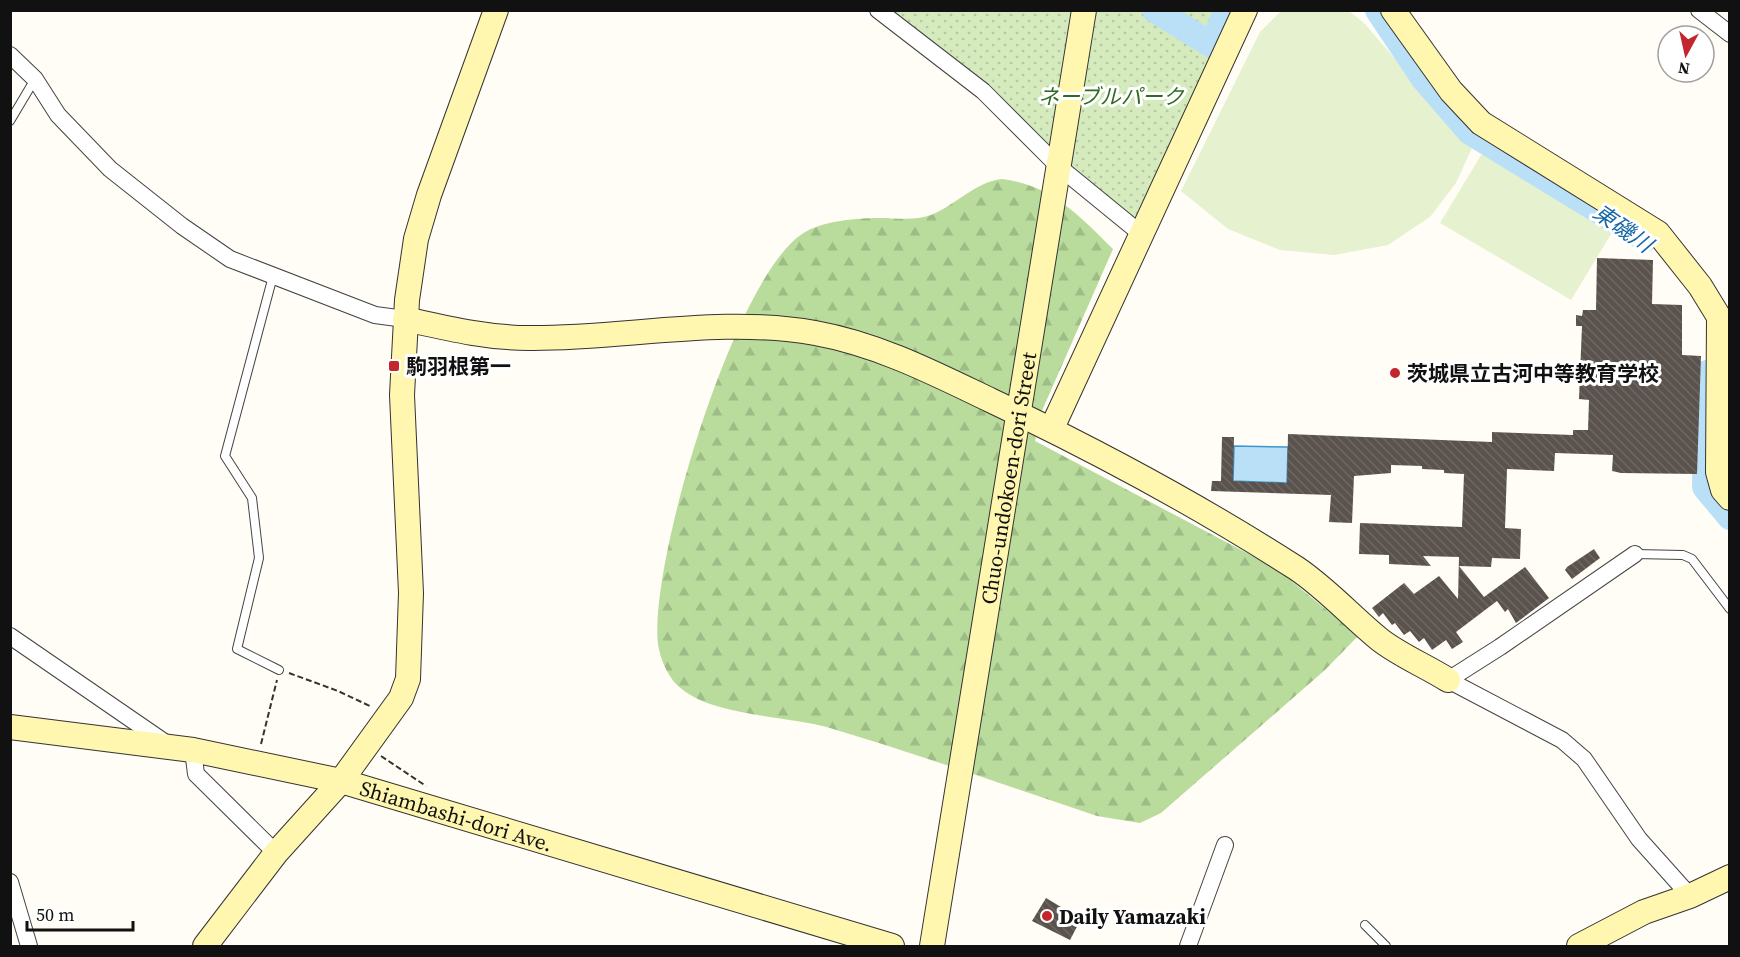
<svg xmlns="http://www.w3.org/2000/svg" width="1740" height="957" viewBox="0 0 1740 957" font-family="'Source Serif 4','Noto Sans JP',serif">
  <style>
    .forest { fill: url(#forest-firs) }
    .park { fill: url(#park-dots) }
    .pitch { fill: #e6f2cf }
    .water { fill: #b9e0f7; stroke: #3f96cf; stroke-width: 1.5 }
    .lines { fill: none; stroke-linecap: round; stroke-linejoin: round }
    .river { stroke: #b9e0f7; stroke-width: 26 }
    .building { fill: url(#building-back-hatch) }
    .lane-casing { stroke: #444; stroke-width: 10 }
    .street-casing { stroke: #444; stroke-width: 18 }
    .secondary-casing { stroke: #333; stroke-width: 26 }
    .path { stroke: #333; stroke-width: 2; stroke-dasharray: 6 3; stroke-linecap: butt }
    .lane { stroke: #fff; stroke-width: 8 }
    .street { stroke: #fff; stroke-width: 16 }
    .secondary { stroke: #fff6b0; stroke-width: 24 }
    .poi-dot { fill: #c4262e; stroke: #fff; stroke-width: 2 }
    .labels { text-anchor: middle; dominant-baseline: central; stroke-width: 6; stroke-linejoin: round; paint-order: stroke }
    .park-label { font-size: 21px; font-style: italic; fill: #2f6b1f; stroke: #fff }
    .poi-label { font-size: 21px; font-weight: bold; fill: #111; stroke: #fff; text-anchor: start }
    .street-label { font-size: 21px; fill: #111; stroke: #fff }
    .water-label { font-size: 22px; font-style: italic; fill: #1768a6; stroke: #fff }
  </style>
  <defs>
    <pattern id="forest-firs" width="22" height="20" patternUnits="userSpaceOnUse" patternTransform="scale(1.5)"><rect width="22" height="20" fill="#b9dc9c"/><path d="M5 1l3.5 6h-7zM16 11l3.5 6h-7z" fill="#9ebc85"/></pattern>
    <pattern id="park-dots" width="8" height="8" patternUnits="userSpaceOnUse" patternTransform="scale(1.5)"><rect width="8" height="8" fill="#d5ebbd"/><path d="M2 2h.1M6 6h.1" fill="none" stroke="#b6c8a1" stroke-width="1.8" stroke-linecap="round"/></pattern>
    <pattern id="building-back-hatch" width="6" height="6" patternUnits="userSpaceOnUse" patternTransform="scale(1.5)"><rect width="6" height="6" fill="#5a524d"/><path d="M-1 5l2 2M0 0l6 6M5-1l2 2" fill="none" stroke="#6d6662"/></pattern>
  </defs>
  <rect width="100%" height="100%" fill="#fffdf5"/>
  <path class="forest" d="M1002,179C1053,186 1078,215 1113,249L1041,413L1035,441L1277,569L1358,636L1325,670L1161,813L1140,823L1097,816C1008,786 920,755 830,728C786,715 710,717 677,685C667,675 660,658 658,644C649,563 734,279 802,234C821,221 856,218 880,218C896,218 915,221 931,215C956,205 975,182 1002,179Z"/>
  <path class="park" d="M867,11H1245L1140,233L919,41Z"/>
  <g class="pitch">
    <path d="M1281,11H1349L1364,23L1472,148L1456,183L1430,217L1388,245L1334,255L1280,250L1228,229L1181,191L1260,32Z"/>
    <path d="M1486,147L1616,226L1571,300L1440,223Z"/>
  </g>
  <path class="water" d="M1234,446L1288,447L1287,483L1233,481Z"/>
  <g class="lines">
    <g class="river">
      <path d="M1155,10L1210,44L1213,43L1227,10"/>
      <path d="M1378,10L1424,79L1470,132L1645,239"/>
      <path d="M1707,373L1705,487L1730,517"/>
    </g>
  </g>
  <g class="building">
    <path d="M1597,258L1653,260L1652,304L1682,305V355L1701,356L1697,474L1621,473L1612,471L1613,455L1555,453L1554,471L1507,469L1505,528L1521,529L1520,559L1492,558L1491,567L1459,566L1484,597L1525,567L1549,598L1516,623L1508,609L1505,612L1497,601L1456,632L1463,642L1452,649L1446,640L1432,650L1424,638L1419,642L1410,631L1404,635L1395,623L1392,625L1383,613L1379,617L1372,608L1404,583L1414,594L1439,576L1458,599L1459,557L1423,556L1431,566L1389,564V555L1359,554L1360,523L1462,527L1464,474L1444,473V470L1422,469V466L1391,465V473L1354,476L1352,523L1329,522L1331,495L1211,491L1212,481H1221L1222,437H1234L1233,481L1287,483L1288,434L1492,442V432L1573,435V430H1588L1589,400L1579,399L1582,326H1576V315L1582,316L1583,310H1596Z"/>
    <path d="M1594,549L1600,558L1572,579L1565,570L1567,567Z"/>
    <path d="M1046,898L1081,919L1070,940L1032,921Z"/>
  </g>
  <g class="lines">
    <defs>
      <g id="lane">
        <path d="M10,121L35,79"/>
        <path d="M273,276L225,456L252,498L259,558L237,649L279,670"/>
        <path d="M1635,554L1683,555L1692,559L1730,609"/>
        <path d="M1365,925L1386,946"/>
      </g>
      <g id="street">
        <path d="M878,10L983,91L1058,166L1140,233"/>
        <path d="M1699,10L1730,34"/>
        <path d="M10,55L35,79L58,115L110,169L182,226L230,259L375,315L405,319"/>
        <path d="M1635,554L1500,647L1448,680L1562,740L1584,759L1639,839L1690,896"/>
        <path d="M10,636L170,746"/>
        <path d="M193,750L196,774L276,853"/>
        <path d="M10,882L29,946"/>
        <path d="M1188,946L1225,845"/>
      </g>
      <g id="secondary">
        <path d="M1393,10L1451,91L1481,123L1658,233L1700,286L1719,317L1718,472L1723,490L1730,498"/>
        <path d="M405,319C446,328 487,338 529,338C624,339 720,316 815,333C877,344 934,373 990,400C1095,450 1198,505 1296,568C1326,588 1351,616 1379,639C1399,655 1426,666 1448,680"/>
        <path d="M1052,428L1245,10"/>
        <path id="s1" d="M10,727L193,750L341,781L892,946"/>
        <path d="M205,946L276,853L341,781L401,698L408,679L411,593L402,395L407,300L416,239L429,195L496,10"/>
        <path id="s2" d="M932,946L1084,10"/>
        <path d="M1579,946L1644,912L1690,896L1730,877"/>
      </g>
    </defs>
    <use href="#lane" class="lane-casing"/>
    <use href="#street" class="street-casing"/>
    <use href="#secondary" class="secondary-casing"/>
    <g class="path">
      <path d="M289,673L338,691L372,707"/>
      <path d="M261,744L277,680"/>
      <path d="M381,756L426,786"/>
    </g>
    <use href="#lane" class="lane"/>
    <use href="#street" class="street"/>
    <use href="#secondary" class="secondary"/>
  </g>
  <g class="poi-dot">
    <rect x="388" y="360" width="12" height="12" rx="3"/>
    <circle cx="1395" cy="373" r="6"/>
    <circle cx="1047" cy="916" r="6"/>
  </g>
  <g class="labels">
    <g class="park-label">
      <text x="1111" y="96">ネーブルパーク</text>
    </g>
    <g class="poi-label">
      <text x="406" y="366">駒羽根第一</text>
      <text x="1407" y="373">茨城県立古河中等教育学校</text>
      <text x="1059" y="916">Daily Yamazaki</text>
    </g>
    <g class="street-label">
      <text stroke="none"><textPath href="#s2" startOffset="474">Chuo-undokoen-dori Street</textPath></text>
      <text stroke="none"><textPath href="#s1" startOffset="456">Shiambashi-dori Ave.</textPath></text>
    </g>
    <g class="water-label">
      <text transform="translate(1623 228) rotate(35)">東磯川</text>
    </g>
  </g>
  <rect width="1740" height="957" fill="none" stroke="#111111" stroke-width="24"/>
  <g transform="translate(1686 54) rotate(188)"><circle r="28" fill="#ffffff" stroke="#a0a0a0" stroke-width="1.5"/>
  <path d="M0-4.5L10 22L0 15L-10 22Z" fill="#c4262e"/>
  <text y="-9" font-size="16" font-weight="bold" text-anchor="middle" fill="#111111">N</text>
  </g>
  <path d="M27 921v9h106v-9" fill="none" stroke="#111111" stroke-width="3"/>
  <text x="36" y="921" font-size="18" fill="#111111" stroke="#ffffff" stroke-width="4.5" paint-order="stroke">50 m</text>
</svg>
